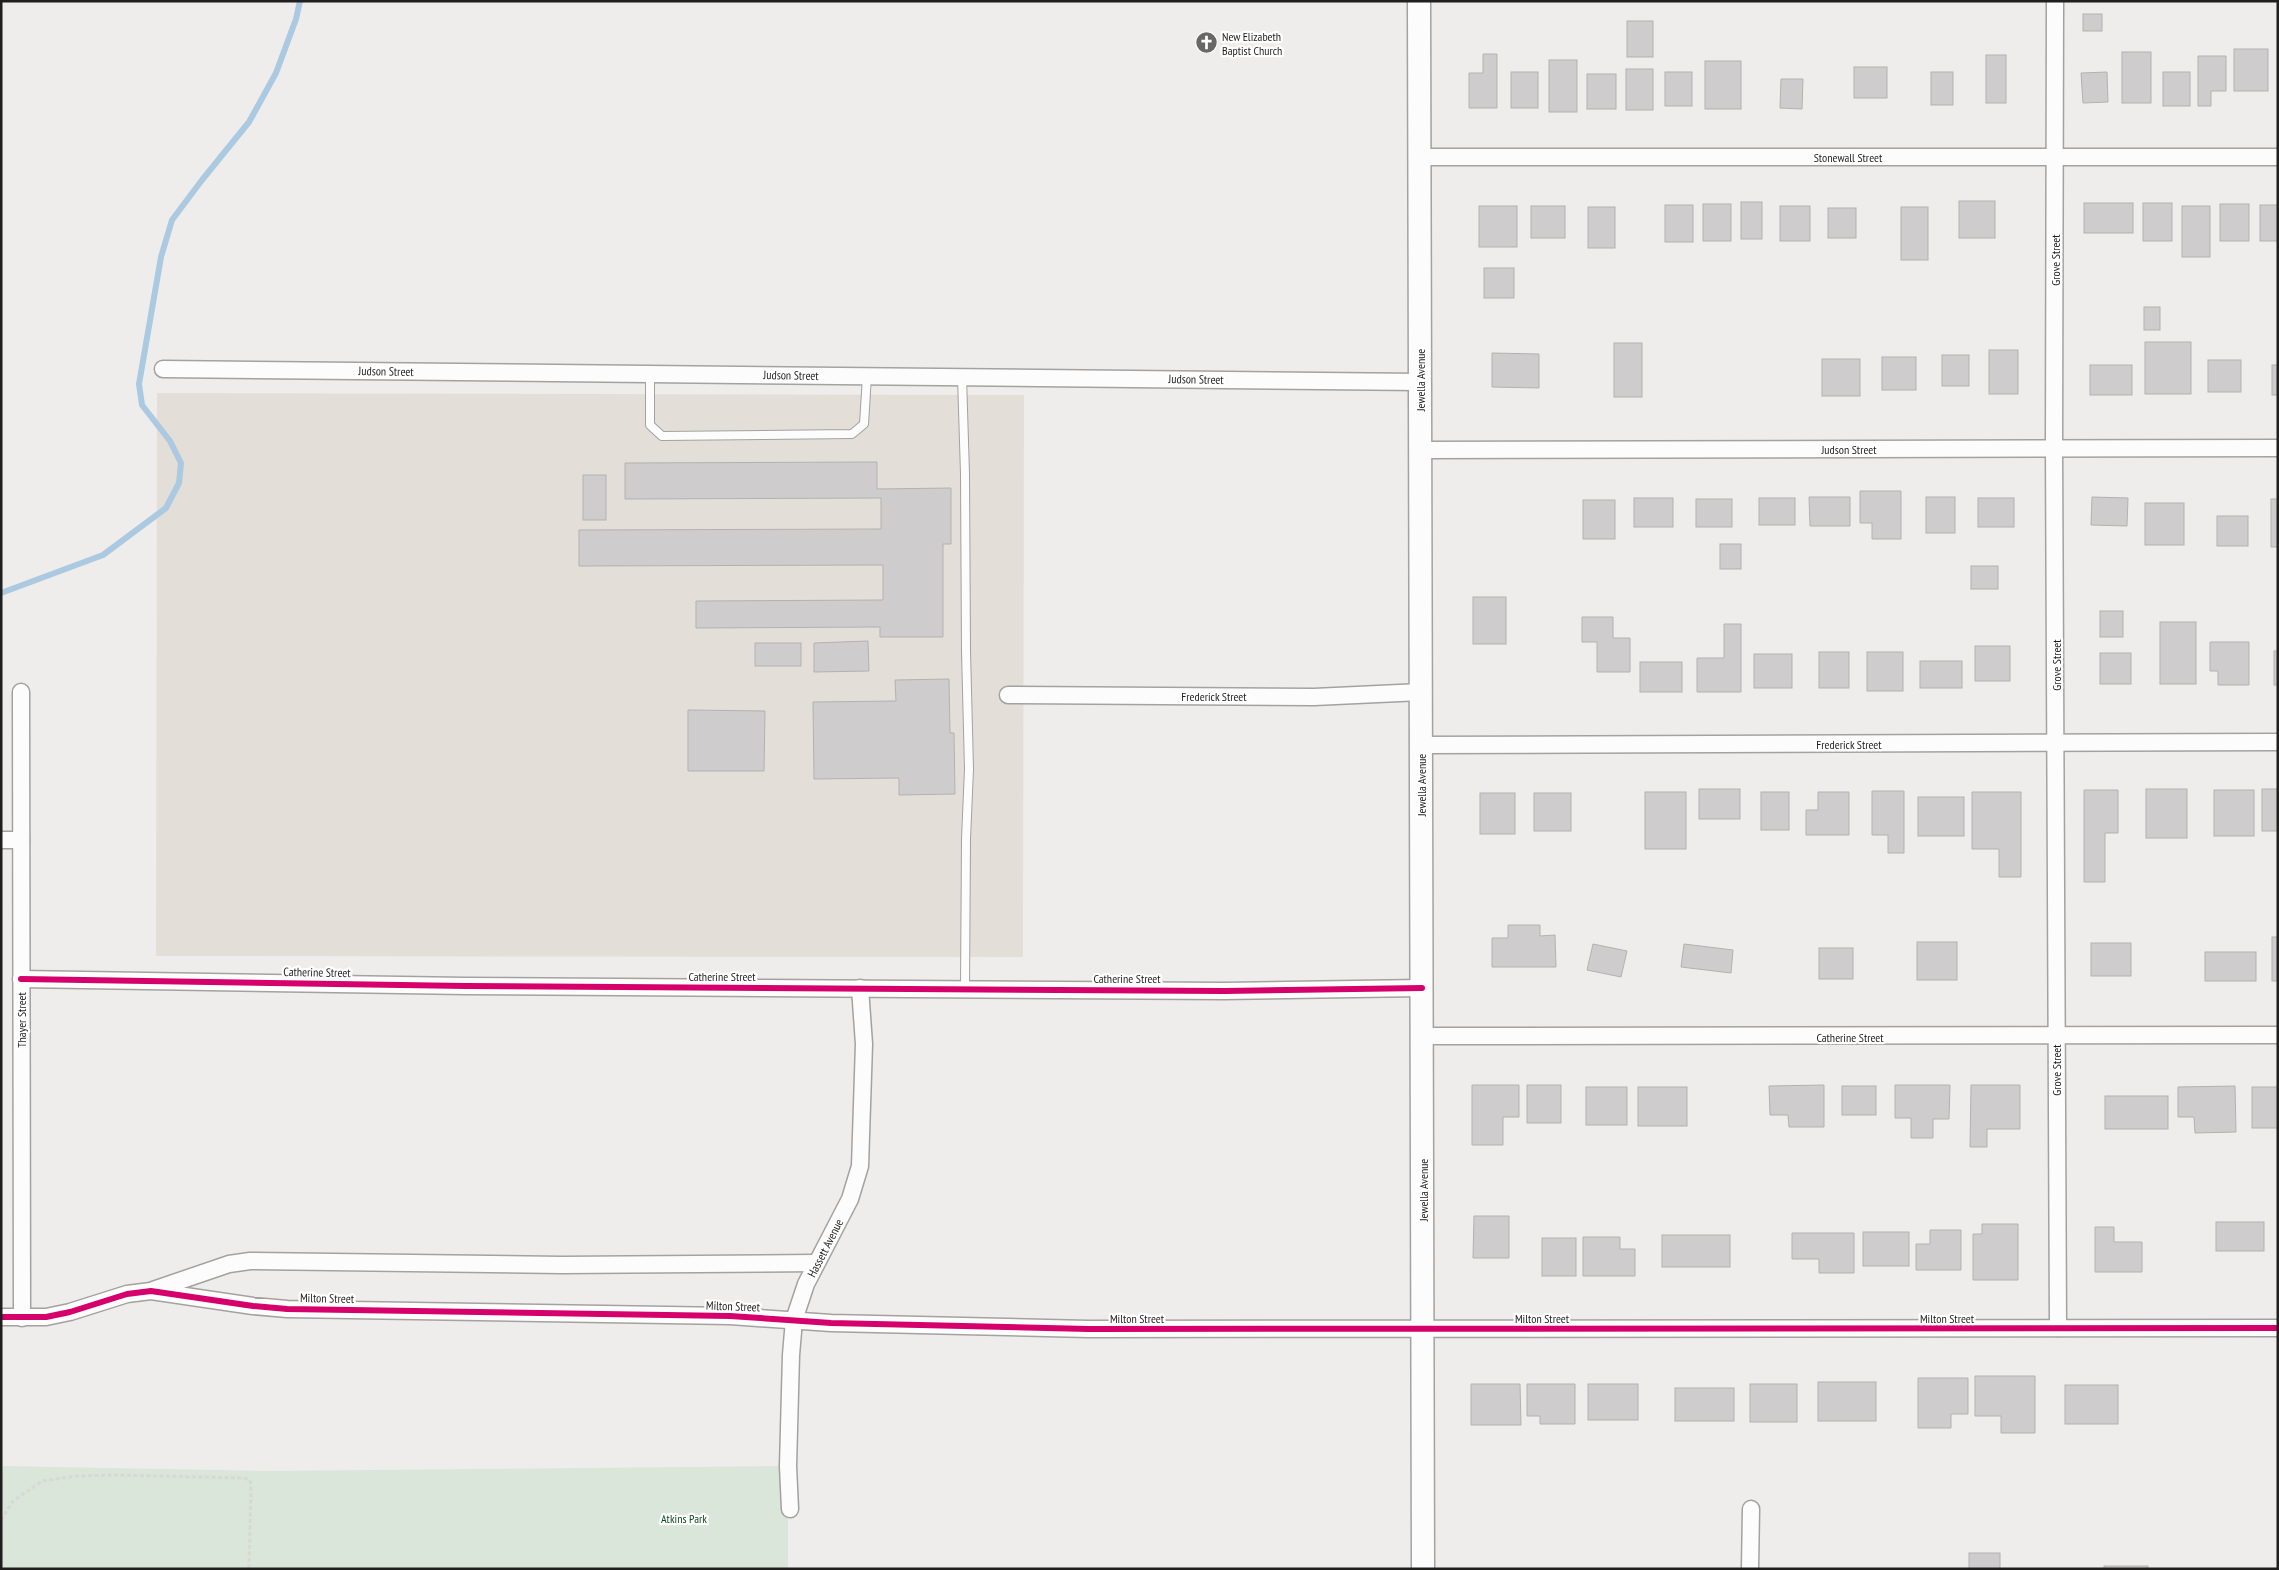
<svg xmlns="http://www.w3.org/2000/svg" width="2279" height="1570" viewBox="0 0 2279 1570" font-family="'PT Sans Narrow',sans-serif">
  <style>
    .built { fill: #e3ded8 }
    .green { fill: #d9e6d9 }
    .lines { fill: none; stroke-linecap: round; stroke-linejoin: round }
    .stream { stroke: #abc9e0; stroke-width: 6 }
    .building { fill: #cecccc; stroke: #b3b2b1 }
    .service-casing { stroke: #a3a2a1; stroke-width: 10 }
    .minor-casing { stroke: #a3a2a1; stroke-width: 19 }
    .secondary-casing { stroke: #a3a2a1; stroke-width: 25 }
    .path { stroke: #d8d8d7; stroke-width: 3; stroke-dasharray: 4 2.5; stroke-linecap: butt }
    .service { stroke: #fdfcfc; stroke-width: 8 }
    .minor { stroke: #fdfcfc; stroke-width: 16 }
    .secondary { stroke: #fdfcfc; stroke-width: 22 }
    .cycleway-casing { stroke: #fff; stroke-width: 9 }
    .cycleway { stroke: #d6006c; stroke-width: 6 }
    .labels { text-anchor: middle; dominant-baseline: central; stroke-width: 4.5; stroke-linejoin: round; paint-order: stroke }
    .poi-label { font-size: 12px; fill: #201f1e; stroke: #fff; text-anchor: start }
    .street-label { font-size: 12px; fill: #201f1e; stroke: #fff }
    .park-label { font-size: 12px; fill: #0d4c1e; stroke: #fff }
  </style>
  <rect width="100%" height="100%" fill="#efedeb"/>
  <path class="built" d="M157,393L1024,395L1023,957L156,956Z"/>
  <path class="green" d="M1,1466L263,1471L788,1466V1569H1Z"/>
  <g class="lines">
    <path class="stream" d="M1,593L103,555L166,508L179,483L181,463L170,441L142,405L139,384L161,257L172,220L202,180L249,122L276,73L296,19L300,1"/>
  </g>
  <g class="building">
    <rect x="2083" y="14" width="19" height="17"/>
    <rect x="1627" y="21" width="26" height="36"/>
    <rect x="2234" y="49" width="34" height="42"/>
    <rect x="2122" y="52" width="29" height="51"/>
    <path d="M1483,54H1497V108H1469V73H1483Z"/>
    <rect x="1986" y="55" width="20" height="48"/>
    <path d="M2198,56H2226V91H2211V106H2198Z"/>
    <rect x="1549" y="60" width="28" height="52"/>
    <rect x="1705" y="61" width="36" height="48"/>
    <rect x="1854" y="67" width="33" height="31"/>
    <rect x="1626" y="69" width="27" height="41"/>
    <rect x="1511" y="72" width="27" height="36"/>
    <rect x="1665" y="72" width="27" height="34"/>
    <rect x="1931" y="72" width="22" height="33"/>
    <path d="M2107,72L2108,102L2083,103L2081,73Z"/>
    <rect x="2163" y="72" width="27" height="34"/>
    <rect x="1587" y="74" width="29" height="35"/>
    <path d="M1781,79H1803L1802,109L1780,108Z"/>
    <rect x="1959" y="201" width="36" height="37"/>
    <rect x="1741" y="202" width="21" height="37"/>
    <rect x="2084" y="203" width="49" height="30"/>
    <rect x="2143" y="203" width="29" height="38"/>
    <rect x="1703" y="204" width="28" height="37"/>
    <rect x="2220" y="204" width="29" height="37"/>
    <rect x="1665" y="205" width="28" height="37"/>
    <rect x="2260" y="205" width="18" height="36"/>
    <rect x="1479" y="206" width="38" height="41"/>
    <rect x="1531" y="206" width="34" height="32"/>
    <rect x="1780" y="206" width="30" height="35"/>
    <rect x="2182" y="206" width="28" height="51"/>
    <rect x="1588" y="207" width="27" height="41"/>
    <rect x="1901" y="207" width="27" height="53"/>
    <rect x="1828" y="208" width="28" height="30"/>
    <rect x="1484" y="268" width="30" height="30"/>
    <rect x="2144" y="307" width="16" height="23"/>
    <rect x="2145" y="342" width="46" height="52"/>
    <rect x="1614" y="343" width="28" height="54"/>
    <rect x="1989" y="350" width="29" height="44"/>
    <path d="M1492,353L1539,354V388L1492,387Z"/>
    <rect x="1942" y="355" width="27" height="31"/>
    <rect x="1882" y="357" width="34" height="33"/>
    <rect x="1822" y="359" width="38" height="37"/>
    <rect x="2208" y="360" width="33" height="32"/>
    <rect x="2090" y="365" width="42" height="30"/>
    <rect x="2272" y="365" width="6" height="30"/>
    <path d="M877,462V489L951,488V544H943V637H880V627L696,628V601L883,600V565L579,566V530L881,529V498L625,499V463Z"/>
    <rect x="583" y="475" width="23" height="45"/>
    <path d="M1860,491H1901V539H1872V523H1860Z"/>
    <path d="M1809,497H1850V526H1810Z"/>
    <rect x="1926" y="497" width="29" height="36"/>
    <path d="M2092,497L2128,498L2127,526L2091,525Z"/>
    <rect x="1634" y="498" width="39" height="29"/>
    <rect x="1759" y="498" width="36" height="27"/>
    <rect x="1978" y="498" width="36" height="29"/>
    <rect x="1696" y="499" width="36" height="28"/>
    <rect x="2271" y="499" width="7" height="48"/>
    <rect x="1583" y="500" width="32" height="39"/>
    <rect x="2145" y="503" width="39" height="42"/>
    <rect x="2217" y="516" width="31" height="30"/>
    <rect x="1720" y="544" width="21" height="25"/>
    <rect x="1971" y="566" width="27" height="23"/>
    <rect x="1473" y="597" width="33" height="47"/>
    <rect x="2100" y="611" width="23" height="26"/>
    <path d="M1582,617H1613V638H1630V672H1597V642H1582Z"/>
    <rect x="2160" y="622" width="36" height="62"/>
    <path d="M1724,624H1741V692H1697V658H1724Z"/>
    <path d="M868,641L869,671L814,672V643Z"/>
    <path d="M2210,642H2249V685H2218V671H2210Z"/>
    <rect x="755" y="643" width="46" height="23"/>
    <rect x="1975" y="646" width="35" height="35"/>
    <rect x="2274" y="651" width="4" height="34"/>
    <rect x="1819" y="652" width="30" height="36"/>
    <rect x="1867" y="652" width="36" height="39"/>
    <rect x="2100" y="653" width="31" height="31"/>
    <rect x="1754" y="654" width="38" height="34"/>
    <rect x="1920" y="661" width="42" height="27"/>
    <rect x="1640" y="662" width="42" height="30"/>
    <path d="M949,679L950,733H954L955,794L899,795V778L814,779L813,702L896,701L895,680Z"/>
    <path d="M688,710L765,711L764,771H688Z"/>
    <rect x="1699" y="789" width="41" height="30"/>
    <rect x="2146" y="789" width="41" height="49"/>
    <rect x="2262" y="789" width="16" height="42"/>
    <path d="M2084,790H2118V833H2105V882H2084Z"/>
    <rect x="2214" y="790" width="40" height="46"/>
    <path d="M1872,791H1904V853H1888V835H1872Z"/>
    <rect x="1645" y="792" width="41" height="57"/>
    <rect x="1761" y="792" width="28" height="38"/>
    <path d="M1818,792H1849V835H1806V810H1818Z"/>
    <path d="M1972,792H2021V877H1999V849H1972Z"/>
    <rect x="1480" y="793" width="35" height="41"/>
    <rect x="1534" y="793" width="37" height="38"/>
    <rect x="1918" y="797" width="46" height="39"/>
    <path d="M1508,925H1540V936L1555,935L1556,967H1492V938H1508Z"/>
    <rect x="2272" y="937" width="6" height="44"/>
    <rect x="1917" y="942" width="40" height="38"/>
    <rect x="2091" y="943" width="40" height="33"/>
    <path d="M1593,944L1627,951L1621,977L1587,970Z"/>
    <path d="M1684,944L1733,950L1731,973L1681,967Z"/>
    <rect x="1819" y="948" width="34" height="31"/>
    <rect x="2205" y="952" width="51" height="29"/>
    <path d="M1472,1085H1519V1117H1503V1145H1472Z"/>
    <rect x="1527" y="1085" width="34" height="38"/>
    <path d="M1824,1085V1127H1789L1788,1115H1770L1769,1086Z"/>
    <path d="M1895,1085H1950L1949,1119H1933V1138H1911V1118H1895Z"/>
    <path d="M1971,1085H2020V1129H1987V1147H1970Z"/>
    <rect x="1842" y="1086" width="34" height="29"/>
    <path d="M2235,1086L2236,1132L2195,1133L2194,1117H2178V1087Z"/>
    <rect x="1586" y="1087" width="41" height="38"/>
    <rect x="1638" y="1087" width="49" height="39"/>
    <rect x="2252" y="1087" width="26" height="41"/>
    <rect x="2105" y="1096" width="63" height="33"/>
    <path d="M1474,1216H1509V1258H1473Z"/>
    <rect x="2216" y="1222" width="48" height="29"/>
    <path d="M1982,1224H2018V1280H1973V1234H1982Z"/>
    <path d="M2095,1227H2114V1242H2142V1272H2095Z"/>
    <path d="M1930,1230H1961V1270H1916V1244H1930Z"/>
    <rect x="1863" y="1232" width="46" height="34"/>
    <path d="M1792,1233H1854V1273H1819V1259H1792Z"/>
    <rect x="1662" y="1235" width="68" height="32"/>
    <path d="M1583,1237H1620V1249H1635V1276H1583Z"/>
    <rect x="1542" y="1238" width="34" height="38"/>
    <path d="M1975,1376H2035V1433H2001V1416H1975Z"/>
    <path d="M1918,1378H1968V1414H1951V1428H1918Z"/>
    <rect x="1818" y="1382" width="58" height="39"/>
    <path d="M1471,1384H1520L1521,1425H1471Z"/>
    <path d="M1527,1384H1575V1424H1540V1416H1527Z"/>
    <rect x="1588" y="1384" width="50" height="36"/>
    <rect x="1750" y="1384" width="47" height="38"/>
    <rect x="2065" y="1385" width="53" height="39"/>
    <rect x="1675" y="1388" width="59" height="33"/>
    <rect x="1969" y="1553" width="31" height="16"/>
    <rect x="2104" y="1566" width="44" height="3"/>
  </g>
  <g class="lines">
    <defs>
      <g id="service">
        <path d="M650,374V425L662,436L852,434L864,424L867,376"/>
        <path d="M962,377L965,474L966,651L969,769L966,839L965,988"/>
      </g>
      <g id="minor">
        <path d="M2055,1L2054,448L2058,1328"/>
        <path d="M1419,157H2278"/>
        <path d="M163,369L1420,382"/>
        <path d="M1420,450L2278,448"/>
        <path d="M21,692L22,1318"/>
        <path d="M1008,695L1314,697L1421,692"/>
        <path d="M1421,745L2278,742"/>
        <path d="M1,840H21"/>
        <path d="M21,979L466,986L1224,991L1422,988"/>
        <path d="M1422,1036L2278,1035"/>
        <path d="M153,1290L229,1264L250,1261L562,1265L816,1263"/>
        <path d="M1,1317H46L70,1312L127,1294L151,1291L253,1306L287,1309L730,1316L831,1323L1088,1329L2278,1328"/>
        <path d="M790,1509L788,1466L791,1355L794,1320L806,1284L850,1199L860,1166L864,1044L860,988"/>
        <path d="M1750,1569L1751,1509"/>
      </g>
      <path id="secondary" d="M1419,1L1423,1569"/>
    </defs>
    <use href="#service" class="service-casing"/>
    <use href="#minor" class="minor-casing"/>
    <use href="#secondary" class="secondary-casing"/>
    <path class="path" d="M1,1520L13,1501L42,1481L77,1476L116,1475L243,1478L250,1480L251,1488L249,1569"/>
    <use href="#service" class="service"/>
    <use href="#minor" class="minor"/>
    <use href="#secondary" class="secondary"/>
    <defs>
      <g id="cycleway">
        <path d="M21,979L466,986L1224,991L1422,988"/>
        <path d="M1,1317H46L70,1312L127,1294L151,1291L253,1306L287,1309L730,1316L831,1323L1088,1329L2278,1328"/>
      </g>
    </defs>
    <use href="#cycleway" class="cycleway-casing"/>
    <use href="#cycleway" class="cycleway"/>
  </g>
  <defs>
    <symbol id="church-disc" viewBox="-11 -11 22 22"><circle r="9.5" fill="#686766" stroke="#fff"/><path d="M-1.2-6h2.4v3.5h3.3v2.4h-3.3V6h-2.4V-.1h-3.3v-2.4h3.3Z" fill="#fff"/></symbol>
  </defs>
  <g fill-rule="evenodd">
    <use href="#church-disc" x="1194" y="30" width="25" height="25"/>
  </g>
  <g class="labels">
    <g class="poi-label">
      <text x="1222" y="36">New Elizabeth<tspan x="1222" dy="14">Baptist Church</tspan></text>
    </g>
    <g class="street-label">
      <text x="1848" y="157">Stonewall Street</text>
      <text transform="translate(2055 260) rotate(-90)">Grove Street</text>
      <text transform="translate(386 371) rotate(1)">Judson Street</text>
      <text transform="translate(791 375) rotate(1)">Judson Street</text>
      <text transform="translate(1196 379) rotate(1)">Judson Street</text>
      <text transform="translate(1420 380) rotate(-90)">Jewella Avenue</text>
      <text x="1849" y="449">Judson Street</text>
      <text transform="translate(2056 665) rotate(-90)">Grove Street</text>
      <text x="1214" y="696">Frederick Street</text>
      <text x="1849" y="744">Frederick Street</text>
      <text transform="translate(1421 785) rotate(-90)">Jewella Avenue</text>
      <text transform="translate(317 972) rotate(1)">Catherine Street</text>
      <text x="722" y="976">Catherine Street</text>
      <text x="1127" y="978">Catherine Street</text>
      <text transform="translate(21 1020) rotate(-90)">Thayer Street</text>
      <text x="1850" y="1037">Catherine Street</text>
      <text transform="translate(2056 1070) rotate(-90)">Grove Street</text>
      <text transform="translate(1423 1190) rotate(-90)">Jewella Avenue</text>
      <text transform="translate(825 1248) rotate(-63)">Hassett Avenue</text>
      <text transform="translate(327 1298) rotate(1)">Milton Street</text>
      <text transform="translate(733 1306) rotate(2)">Milton Street</text>
      <text x="1137" y="1318">Milton Street</text>
      <text x="1542" y="1318">Milton Street</text>
      <text x="1947" y="1318">Milton Street</text>
    </g>
    <g class="park-label">
      <text x="684" y="1518">Atkins Park</text>
    </g>
  </g>
  <rect width="2279" height="1570" fill="none" stroke="#201f1e" stroke-width="5"/>
</svg>
